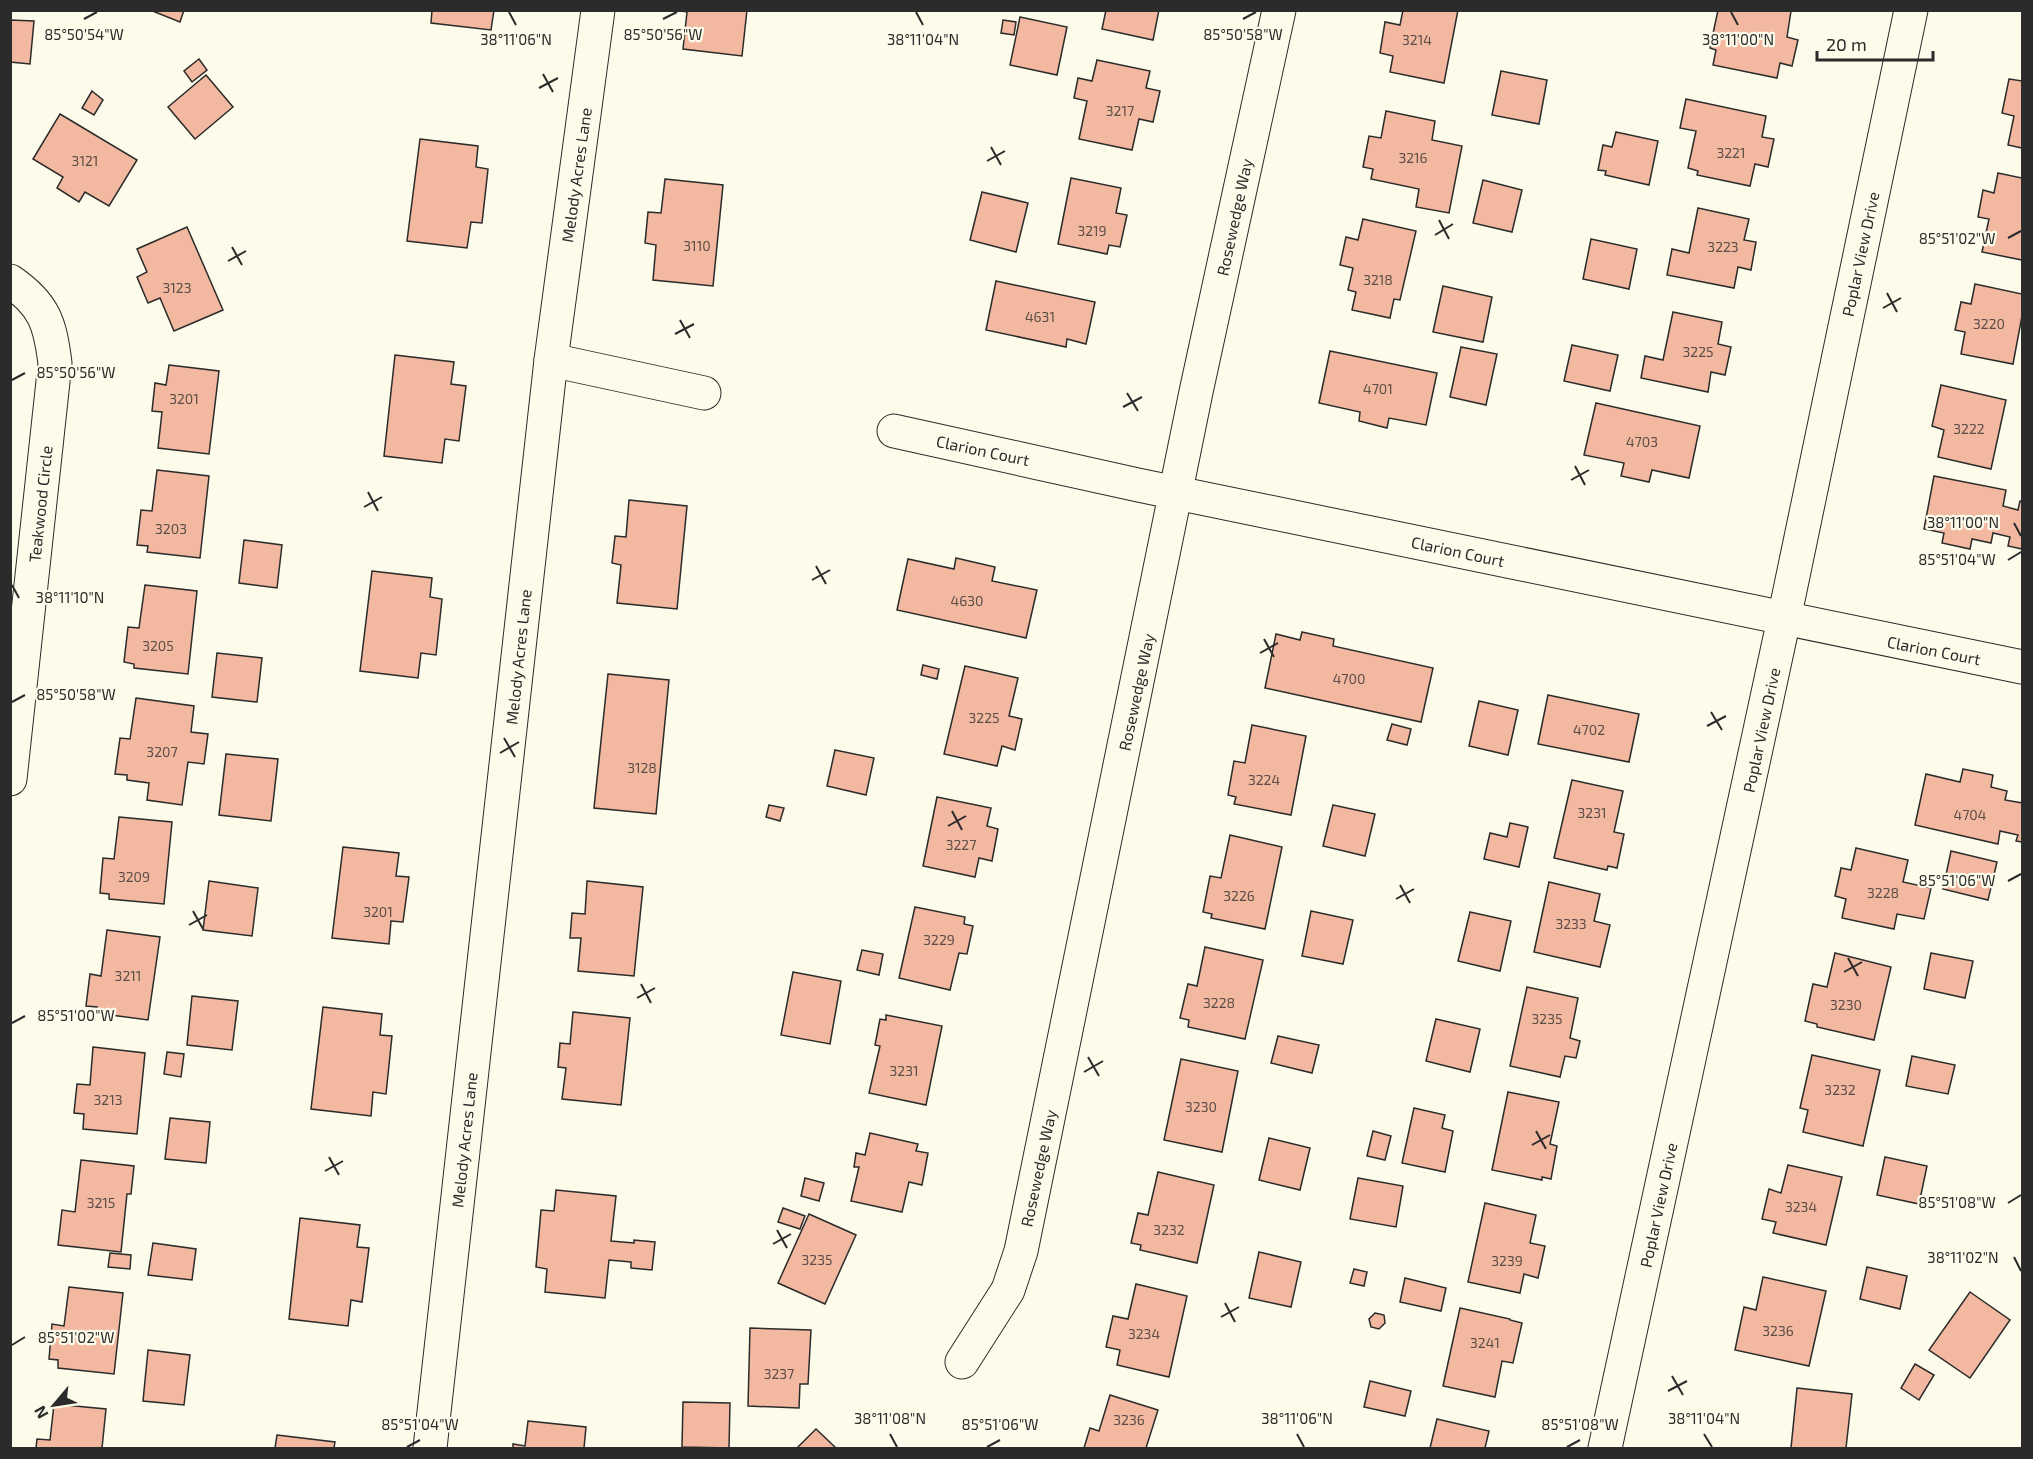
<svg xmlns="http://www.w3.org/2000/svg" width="2033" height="1459" viewBox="0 0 2033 1459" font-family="'Exo 2',sans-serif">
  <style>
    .building { fill: #f2b8a0; stroke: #2b2b2b; stroke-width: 1.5 }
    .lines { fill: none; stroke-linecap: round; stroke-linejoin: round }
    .street-casing { stroke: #2b2b2b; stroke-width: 35 }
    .street { stroke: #fdfbea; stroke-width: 33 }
    .ticks { fill: none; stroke: #2b2b2b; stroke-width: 2 }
    .labels { text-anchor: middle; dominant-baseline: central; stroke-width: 4.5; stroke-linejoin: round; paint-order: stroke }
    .number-label { font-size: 14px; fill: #5d4e48 }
    .street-label { font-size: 16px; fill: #2b2b2b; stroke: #fdfbea }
    .ticks-label { font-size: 15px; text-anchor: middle; fill: #2b2b2b; stroke: #fdfbea; stroke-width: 4.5; stroke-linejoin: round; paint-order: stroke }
  </style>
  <rect width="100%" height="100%" fill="#fdfbea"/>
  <g class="building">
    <path d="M150,10H184L180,22Z"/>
    <path d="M432,10H494L491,30L431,23Z"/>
    <path d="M747,10L742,56L683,49L687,12L676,10Z"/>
    <path d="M1106,10H1159L1153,40L1102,29Z"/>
    <path d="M1403,10H1458L1444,83L1390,72L1393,56L1380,53L1385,22L1400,25Z"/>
    <path d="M1718,10L1791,11L1787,37L1798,40L1792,66L1780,63L1777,78L1713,65L1716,50L1710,48Z"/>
    <path d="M1020,17L1067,27L1057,75L1010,65Z"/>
    <path d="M10,20L34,21L30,64L10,62Z"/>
    <path d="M1003,20L1016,22L1014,35L1001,33Z"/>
    <path d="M199,59L207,70L192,82L184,71Z"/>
    <path d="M1097,60L1150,71L1146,88L1160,91L1153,122L1139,119L1132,150L1079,139L1087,101L1074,98L1078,78L1092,81Z"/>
    <path d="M1501,71L1547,80L1539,124L1492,115Z"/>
    <path d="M206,75L233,107L195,139L168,107Z"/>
    <path d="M2009,79L2022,81V79V148L2008,145L2014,116L2002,113Z"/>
    <path d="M92,91L103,100L94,115L82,108Z"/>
    <path d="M1686,99L1766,116L1762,137L1774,139L1768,167L1755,164L1750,186L1697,175L1698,171L1688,168L1696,131L1680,128Z"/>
    <path d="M1386,111L1435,121L1432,140L1462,146L1449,213L1416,207L1419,189L1371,179L1373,169L1363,167L1369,136L1381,138Z"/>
    <path d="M60,114L137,160L109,206L85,192L79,202L57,188L63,177L33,159Z"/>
    <path d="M1616,132L1658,141L1649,185L1605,175L1606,171L1598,170L1603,145L1612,147Z"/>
    <path d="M420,139L478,146L476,167L488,169L482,223L471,222L467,248L407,241Z"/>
    <path d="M1998,173L2022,178V260L1982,252L1989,219L1978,217L1983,190L1994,193Z"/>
    <path d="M1071,178L1121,188L1116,213L1127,215L1120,247L1109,245L1107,254L1058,244Z"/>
    <path d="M665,179L723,185L713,286L653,280L656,245L645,243L648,212L661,213Z"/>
    <path d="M1483,180L1522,190L1512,232L1473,223Z"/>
    <path d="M982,192L1028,203L1016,252L970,240Z"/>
    <path d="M1698,208L1749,219L1744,240L1756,242L1751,270L1738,267L1734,288L1667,275L1672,249L1689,253Z"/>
    <path d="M1363,219L1416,231L1400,300L1394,299L1390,318L1352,310L1356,292L1348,290L1353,268L1340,265L1346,237L1358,240Z"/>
    <path d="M187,227L223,310L174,331L160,298L148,303L137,277L147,272L137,249Z"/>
    <path d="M1591,239L1637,249L1629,289L1583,279Z"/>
    <path d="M996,281L1095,302L1086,344L1067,339L1066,347L986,330Z"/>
    <path d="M1975,284L2022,294V316L2013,364L1961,354L1965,332L1955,330L1961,302L1971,304Z"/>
    <path d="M1443,286L1492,297L1483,342L1433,332Z"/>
    <path d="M1673,312L1722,322L1718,344L1731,347L1725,375L1711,372L1708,392L1641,378L1645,356L1663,360Z"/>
    <path d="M1572,345L1618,355L1610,391L1564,381Z"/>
    <path d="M1461,347L1497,354L1486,405L1450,397Z"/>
    <path d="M1330,351L1437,373L1426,425L1389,418L1387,428L1359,421L1360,412L1319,403Z"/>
    <path d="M395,355L454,362L451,384L466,386L459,441L445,439L442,463L384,456Z"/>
    <path d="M169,365L219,371L209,454L158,448L162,412L152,411L155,383L166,385Z"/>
    <path d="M1941,385L2006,400L1991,469L1938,457L1944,430L1932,426Z"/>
    <path d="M1596,403L1700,426L1689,478L1652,470L1649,482L1621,476L1624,463L1584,455Z"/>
    <path d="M157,470L209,476L200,558L147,552L148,546L137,545L141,510L152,511Z"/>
    <path d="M1934,476L2006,490L2003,506L2018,510L2020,501L2022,502V549L2008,546L2010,537L1993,533L1991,543L1972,539L1970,549L1942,543L1944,533L1924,529Z"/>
    <path d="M629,500L687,506L677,609L617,603L621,565L612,563L615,536L626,537Z"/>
    <path d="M244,540L282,545L277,588L239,583Z"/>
    <path d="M956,558L995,567L992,581L1037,590L1026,638L897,610L908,559L954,569Z"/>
    <path d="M372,571L432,578L430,597L442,599L436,655L421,653L418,678L360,671Z"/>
    <path d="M145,585L197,591L188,674L134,668V664L124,662L128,627L139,628Z"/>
    <path d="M1302,632L1334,639L1333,646L1433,668L1421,722L1265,688L1276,634L1300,640Z"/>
    <path d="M217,653L262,658L257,702L212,697Z"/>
    <path d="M923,665L939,669L937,679L921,675Z"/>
    <path d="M965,666L1018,678L1009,716L1022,719L1015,750L1002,746L997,766L944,754Z"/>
    <path d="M608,674L669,680L656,814L594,808Z"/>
    <path d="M1548,695L1639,714L1629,762L1538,744Z"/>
    <path d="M136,698L194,706L191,732L208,734L204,764L188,762L182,805L147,800L149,783L127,780V775L115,774L120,738L130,739Z"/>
    <path d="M1479,701L1518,710L1508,755L1469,746Z"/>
    <path d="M1392,724L1411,729L1407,745L1387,740Z"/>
    <path d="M1252,725L1306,736L1291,815L1234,804L1236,797L1228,795L1234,761L1245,763Z"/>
    <path d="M835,750L874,758L866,795L827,786Z"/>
    <path d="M226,754L278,759L271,821L219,815Z"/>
    <path d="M1963,769L1993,775L1991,787L2007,791L2005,800L2022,803V842L2016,841L2018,835L2000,831L1998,844L1915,825L1926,774L1960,782Z"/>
    <path d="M1572,780L1623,791L1614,832L1624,834L1617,868L1608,866L1607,870L1554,858Z"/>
    <path d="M937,797L991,808L987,826L998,829L992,861L979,858L975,877L923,866Z"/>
    <path d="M769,805L784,808L780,821L766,817Z"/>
    <path d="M1333,805L1375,814L1365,856L1323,846Z"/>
    <path d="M119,817L172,822L164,904L109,899V894L100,893L103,858L114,859Z"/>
    <path d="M1510,823L1528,827L1519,867L1484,859L1490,833L1507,837Z"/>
    <path d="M1230,835L1282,847L1265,929L1211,918L1212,914L1203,912L1210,876L1221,878Z"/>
    <path d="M343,847L399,853L396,876L409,877L403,922L391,921L389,944L332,938Z"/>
    <path d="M1856,848L1908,860L1903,882L1931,888L1924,919L1897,914L1894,929L1842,918L1846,899L1835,896L1841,868L1851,870Z"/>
    <path d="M1951,851L1997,862L1988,900L1943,889Z"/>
    <path d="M209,881L258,888L252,936L203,930Z"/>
    <path d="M587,881L643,887L634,976L578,971L581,938H570L572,913L585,914Z"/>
    <path d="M1549,882L1600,894L1594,921L1610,925L1600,967L1534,952Z"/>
    <path d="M915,907L965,917L964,924L973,926L967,954L959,953L950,990L899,978Z"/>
    <path d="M1311,911L1353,920L1343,964L1302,956Z"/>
    <path d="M1470,912L1511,921L1500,971L1458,961Z"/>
    <path d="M107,930L160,937L148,1020L96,1013L97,1007L86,1006L90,974L101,976Z"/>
    <path d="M1205,947L1263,960L1245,1039L1188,1027L1189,1020L1180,1018L1188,984L1197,986Z"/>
    <path d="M862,950L883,954L879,975L857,970Z"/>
    <path d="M1835,953L1891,967L1874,1040L1817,1027V1024L1805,1021L1813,984L1827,987Z"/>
    <path d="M1931,953L1973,961L1965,998L1924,989Z"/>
    <path d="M793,972L841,981L830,1044L781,1035Z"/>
    <path d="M1527,987L1578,998L1570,1038L1580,1041L1576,1058L1565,1056L1560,1077L1510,1066Z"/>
    <path d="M192,996L238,1001L232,1050L187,1045Z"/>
    <path d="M323,1007L382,1014L380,1035L392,1036L386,1094L373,1092L371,1116L311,1109Z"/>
    <path d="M573,1012L630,1018L621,1105L562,1099L566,1068L558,1067L560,1043L570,1044Z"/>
    <path d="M886,1015L942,1026L926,1105L869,1093L880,1046L875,1045L880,1019L886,1020Z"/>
    <path d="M1436,1019L1480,1029L1470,1072L1426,1061Z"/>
    <path d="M1278,1036L1319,1045L1312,1073L1271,1063Z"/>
    <path d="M93,1047L145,1053L137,1134L83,1129L84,1114L74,1113L77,1084L90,1085Z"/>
    <path d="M167,1052L184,1054L181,1077L164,1074Z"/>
    <path d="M1812,1055L1880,1070L1863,1146L1803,1132L1808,1110L1800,1108Z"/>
    <path d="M1912,1056L1955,1065L1948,1094L1906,1086Z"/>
    <path d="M1181,1059L1238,1071L1222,1152L1164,1140Z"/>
    <path d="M1508,1092L1559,1102L1550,1144L1557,1146L1551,1179L1542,1177V1180L1492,1170Z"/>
    <path d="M1414,1108L1445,1115L1442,1128L1453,1131L1445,1172L1402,1163Z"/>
    <path d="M170,1118L210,1122L206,1163L165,1159Z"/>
    <path d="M1373,1131L1391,1136L1385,1160L1367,1156Z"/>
    <path d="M870,1133L918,1144L916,1151L928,1153L922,1185L909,1182L902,1212L851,1201L859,1167H854L856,1153L865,1155Z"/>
    <path d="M1269,1138L1310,1148L1300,1190L1259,1180Z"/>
    <path d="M1885,1157L1927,1166L1919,1204L1877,1195Z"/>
    <path d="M81,1160L134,1166L131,1194H127L121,1252L58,1245L62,1210L75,1212Z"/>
    <path d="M1788,1165L1842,1177L1826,1245L1773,1233L1776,1222L1762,1219L1769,1189L1781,1193Z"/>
    <path d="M1158,1172L1214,1185L1197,1263L1140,1250L1141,1245L1131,1243L1138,1213L1148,1215Z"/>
    <path d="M805,1178L824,1183L819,1201L801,1196Z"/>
    <path d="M1358,1178L1403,1186L1396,1227L1350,1219Z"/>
    <path d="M556,1190L616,1196L611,1241L634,1243V1240L655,1242L652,1270L631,1268V1262L609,1260L605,1298L545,1292L547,1269L536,1267L541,1210L554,1211Z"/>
    <path d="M1485,1203L1536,1215L1530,1243L1545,1246L1538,1278L1524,1274L1520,1293L1468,1282Z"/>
    <path d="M783,1208L805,1216L800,1229L778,1222Z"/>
    <path d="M809,1214L856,1235L825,1304L778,1283Z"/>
    <path d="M300,1218L360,1225L357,1247L369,1248L362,1302L351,1300L348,1326L289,1319Z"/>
    <path d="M153,1243L196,1249L192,1280L148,1275Z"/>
    <path d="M1259,1252L1301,1262L1291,1307L1249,1298Z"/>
    <path d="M110,1253L131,1255L130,1269L108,1267Z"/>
    <path d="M1867,1267L1907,1276L1900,1309L1860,1299Z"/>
    <path d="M1354,1269L1367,1272L1364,1286L1350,1283Z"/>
    <path d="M1763,1277L1826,1291L1809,1366L1735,1350L1744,1307L1756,1310Z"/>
    <path d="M1405,1278L1446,1288L1441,1311L1400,1302Z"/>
    <path d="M1136,1284L1187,1296L1169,1377L1117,1365L1120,1350L1106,1347L1113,1316L1128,1319Z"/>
    <path d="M69,1287L123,1293L114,1374L58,1368V1360L49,1359L52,1324L64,1326Z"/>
    <path d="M1970,1292L2010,1320L1970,1378L1929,1350Z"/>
    <path d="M1460,1308L1510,1319V1320L1522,1323L1513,1363L1502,1361L1495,1397L1443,1386Z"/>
    <path d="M1375,1313L1384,1315L1385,1323L1379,1329L1371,1327L1369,1319Z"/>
    <path d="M750,1328L811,1330L808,1384H800L799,1408L748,1406Z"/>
    <path d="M148,1350L190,1355L184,1405L143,1401Z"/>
    <path d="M1915,1364L1934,1375L1919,1400L1901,1388Z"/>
    <path d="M1370,1381L1411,1391L1405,1416L1364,1407Z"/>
    <path d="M1797,1388L1852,1394L1846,1448H1791Z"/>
    <path d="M1110,1395L1158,1410L1146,1448H1084L1090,1428L1099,1431Z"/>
    <path d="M683,1402L730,1403L729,1448L682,1447Z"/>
    <path d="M54,1404L106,1409L102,1448H36L37,1439L50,1440Z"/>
    <path d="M1437,1419L1489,1431L1485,1448H1430Z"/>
    <path d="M528,1421L586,1427L584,1448H513V1444L525,1446Z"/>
    <path d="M816,1429L836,1448H797Z"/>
    <path d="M277,1435L335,1442L334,1448H275Z"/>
  </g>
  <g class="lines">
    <defs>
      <g id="street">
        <path d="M10,281C45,305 50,324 55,363L10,779"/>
        <path d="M551,360L704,393"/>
        <path d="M894,431L1138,485L2022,667"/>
        <path d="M962,1362L1008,1290L1021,1251L1196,392L1279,10"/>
        <path d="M430,1448L551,360L598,10"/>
        <path d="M1605,1448L1784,619L1911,10"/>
      </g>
    </defs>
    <use href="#street" class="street-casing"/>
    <use href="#street" class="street"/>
  </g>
  <path class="ticks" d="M509,12L516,25M916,12L923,25M1731,12L1738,25M84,19L97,12M663,19L677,12M1243,19L1256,12M543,74L553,92M539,88L558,78M991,147L1001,165M987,161L1005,151M1439,220L1449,239M1435,235L1453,224M2008,238L2021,231M232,247L242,265M228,261L246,251M1887,293L1897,312M1883,308L1901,298M680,320L690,338M675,334L694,324M12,380L25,373M1127,393L1138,411M1123,407L1142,397M1575,466L1585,485M1571,480L1589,470M368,492L378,511M364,507L382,497M2014,523L2021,536M2008,560L2021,552M816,566L826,584M812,580L830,570M12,585L19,598M1264,639L1274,657M1260,653L1278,643M12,702L25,695M1711,712L1722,730M1707,726L1726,716M504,738L515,757M500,753L519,742M952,811L962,830M948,826L966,816M2008,881L2021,874M1400,885L1410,903M1396,899L1414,889M193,911L203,929M189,925L207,915M1848,958L1858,976M1844,972L1862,962M641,984L651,1003M637,998L655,988M12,1023L25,1016M1088,1057L1099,1076M1084,1072L1103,1061M1536,1131L1546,1149M1532,1145L1550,1135M329,1157L339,1175M325,1171L343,1161M2008,1203L2021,1195M777,1230L787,1248M773,1244L791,1234M2014,1257L2021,1271M1225,1303L1235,1322M1221,1317L1239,1307M12,1345L25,1337M1672,1376L1683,1395M1668,1391L1687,1381M890,1434L897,1447M1297,1434L1304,1447M1704,1434L1712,1447M407,1447L420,1440M987,1447L1000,1440M1567,1447L1580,1440"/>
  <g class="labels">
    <g class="number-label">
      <text x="1417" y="39">3214</text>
      <text x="1120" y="110">3217</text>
      <text x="1731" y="152">3221</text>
      <text x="1413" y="157">3216</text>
      <text x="85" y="160">3121</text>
      <text x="1092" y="230">3219</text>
      <text x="697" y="245">3110</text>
      <text x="1723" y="246">3223</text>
      <text x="1378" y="279">3218</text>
      <text x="177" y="287">3123</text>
      <text x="1040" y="316">4631</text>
      <text x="1989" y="323">3220</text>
      <text x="1698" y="351">3225</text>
      <text x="1378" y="388">4701</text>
      <text x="184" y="398">3201</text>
      <text x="1969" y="428">3222</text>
      <text x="1642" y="441">4703</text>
      <text x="171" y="528">3203</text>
      <text x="967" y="600">4630</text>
      <text x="158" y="645">3205</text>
      <text x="1349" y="678">4700</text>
      <text x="984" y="717">3225</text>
      <text x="1589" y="729">4702</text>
      <text x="162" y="751">3207</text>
      <text x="642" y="767">3128</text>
      <text x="1264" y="779">3224</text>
      <text x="1592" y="812">3231</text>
      <text x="1970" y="814">4704</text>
      <text x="961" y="844">3227</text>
      <text x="134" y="876">3209</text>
      <text x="1883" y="892">3228</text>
      <text x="1239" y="895">3226</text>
      <text x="378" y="911">3201</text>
      <text x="1571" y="923">3233</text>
      <text x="939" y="939">3229</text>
      <text x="128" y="975">3211</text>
      <text x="1219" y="1002">3228</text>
      <text x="1846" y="1004">3230</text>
      <text x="1547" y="1018">3235</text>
      <text x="904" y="1070">3231</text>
      <text x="1840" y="1089">3232</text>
      <text x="108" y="1099">3213</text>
      <text x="1201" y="1106">3230</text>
      <text x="101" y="1202">3215</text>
      <text x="1801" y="1206">3234</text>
      <text x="1169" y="1229">3232</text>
      <text x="817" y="1259">3235</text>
      <text x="1507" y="1260">3239</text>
      <text x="1778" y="1330">3236</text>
      <text x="1144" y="1333">3234</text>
      <text x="1485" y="1342">3241</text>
      <text x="779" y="1373">3237</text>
      <text x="1129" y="1419">3236</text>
    </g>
    <g class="street-label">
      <text transform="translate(576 175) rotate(-82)">Melody Acres Lane</text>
      <text transform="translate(1234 217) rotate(-78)">Rosewedge Way</text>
      <text transform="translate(1860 254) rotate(-78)">Poplar View Drive</text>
      <text transform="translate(983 450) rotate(12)">Clarion Court</text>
      <text transform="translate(40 504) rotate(-84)">Teakwood Circle</text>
      <text transform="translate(1458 551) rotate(12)">Clarion Court</text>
      <text transform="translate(1934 650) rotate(11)">Clarion Court</text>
      <text transform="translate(518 657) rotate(-84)">Melody Acres Lane</text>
      <text transform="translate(1136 692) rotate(-78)">Rosewedge Way</text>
      <text transform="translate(1761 730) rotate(-78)">Poplar View Drive</text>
      <text transform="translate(464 1140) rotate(-84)">Melody Acres Lane</text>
      <text transform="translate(1038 1168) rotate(-78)">Rosewedge Way</text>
      <text transform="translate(1658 1205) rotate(-78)">Poplar View Drive</text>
    </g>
  </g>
  <g class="ticks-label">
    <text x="84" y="40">85°50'54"W</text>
    <text x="663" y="40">85°50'56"W</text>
    <text x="1243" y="40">85°50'58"W</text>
    <text x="923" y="45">38°11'04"N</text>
    <text x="516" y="45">38°11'06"N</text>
    <text x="1738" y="45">38°11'00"N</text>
    <text x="1957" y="244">85°51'02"W</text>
    <text x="76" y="378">85°50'56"W</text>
    <text x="1963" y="528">38°11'00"N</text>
    <text x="1957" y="565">85°51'04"W</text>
    <text x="70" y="603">38°11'10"N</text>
    <text x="76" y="700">85°50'58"W</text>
    <text x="1957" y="886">85°51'06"W</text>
    <text x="76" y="1021">85°51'00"W</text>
    <text x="1957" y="1208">85°51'08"W</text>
    <text x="1963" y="1263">38°11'02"N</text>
    <text x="76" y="1343">85°51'02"W</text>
    <text x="890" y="1424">38°11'08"N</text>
    <text x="1297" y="1424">38°11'06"N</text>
    <text x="1704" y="1424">38°11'04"N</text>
    <text x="420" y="1430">85°51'04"W</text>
    <text x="1000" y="1430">85°51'06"W</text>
    <text x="1580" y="1430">85°51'08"W</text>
  </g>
  <rect width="2033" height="1459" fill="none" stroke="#2b2b2b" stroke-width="24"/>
  <g transform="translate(54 1405) rotate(241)" stroke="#fdfbea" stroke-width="4.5" paint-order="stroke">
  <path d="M0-4.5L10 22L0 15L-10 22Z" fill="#2b2b2b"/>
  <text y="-9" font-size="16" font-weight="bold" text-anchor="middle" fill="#2b2b2b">N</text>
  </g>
  <path d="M1817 51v9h116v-9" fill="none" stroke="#2b2b2b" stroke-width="3"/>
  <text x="1826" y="51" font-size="18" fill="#2b2b2b" stroke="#fdfbea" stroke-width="4.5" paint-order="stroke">20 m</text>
</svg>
